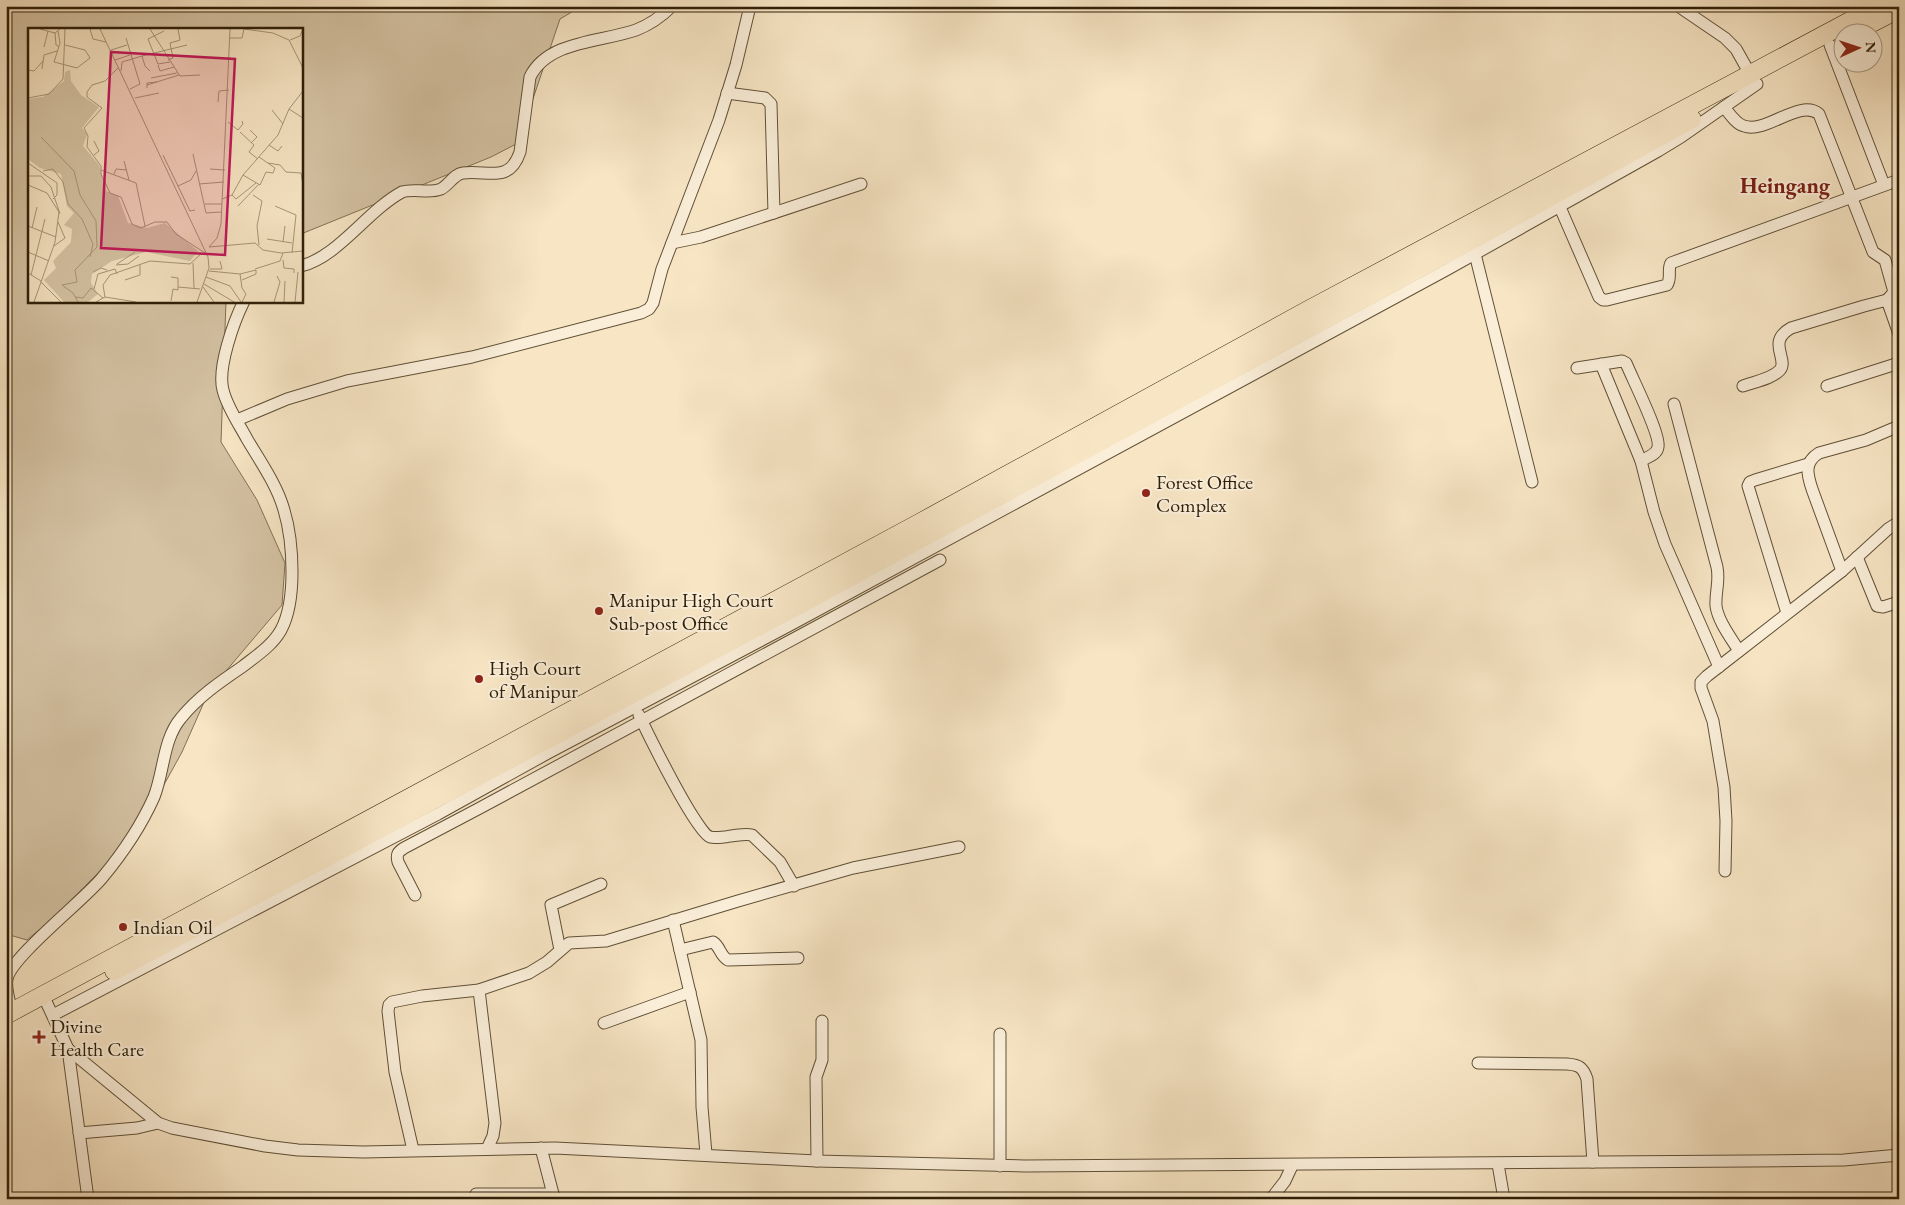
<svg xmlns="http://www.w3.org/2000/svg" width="1905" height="1205" viewBox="0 0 1905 1205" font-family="'EB Garamond',serif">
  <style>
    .green { fill: #d5c3a4; stroke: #827156 }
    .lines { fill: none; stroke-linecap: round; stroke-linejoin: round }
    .minor-casing { stroke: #605036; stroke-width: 13 }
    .highway-casing { stroke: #2e1f07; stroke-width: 19 }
    .minor { stroke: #faeed9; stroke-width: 11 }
    .highway { stroke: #f7e5c4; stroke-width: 18 }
    .poi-dot { fill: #8f2418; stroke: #faeed9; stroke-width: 2 }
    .labels { text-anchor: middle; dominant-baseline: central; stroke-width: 4; stroke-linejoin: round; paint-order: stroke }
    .poi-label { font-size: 20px; fill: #2e1f07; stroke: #faeed9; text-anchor: start }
    .quarter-label { font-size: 22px; font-weight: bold; fill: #7a1f14; stroke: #faeed9 }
    .inset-road { fill: none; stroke: #a79678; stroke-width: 1 }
    .view { fill: #c2185b; fill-opacity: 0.15; stroke: #c2185b; stroke-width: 2.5 }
    .inset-edge { fill: none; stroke: #2e1f07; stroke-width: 2.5 }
  </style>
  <rect width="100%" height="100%" fill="#f7e5c4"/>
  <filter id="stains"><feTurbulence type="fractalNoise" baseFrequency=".004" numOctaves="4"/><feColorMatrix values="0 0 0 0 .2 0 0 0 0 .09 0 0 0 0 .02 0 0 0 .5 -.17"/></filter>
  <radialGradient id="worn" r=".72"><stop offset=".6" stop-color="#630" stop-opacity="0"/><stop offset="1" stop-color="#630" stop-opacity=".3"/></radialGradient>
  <path class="green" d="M6,6H582L560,19L518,143L491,157L301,234V29H29V301H226L221,442L257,500L285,563L282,605L209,691L182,752L138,832L58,914L27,940L6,934Z"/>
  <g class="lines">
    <defs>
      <g id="minor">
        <path d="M1678,6L1725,38L1736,49L1750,74"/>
        <path d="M1830,45L1884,185"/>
        <path d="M727,93L765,98L771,104L774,213"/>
        <path d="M1724,107C1729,113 1736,124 1744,126C1766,134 1800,98 1819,114L1873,252L1885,260L1894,292L1887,300"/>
        <path d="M1559,205L1599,297L1603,300H1607L1667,285C1672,278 1667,270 1671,263L1899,180"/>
        <path d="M672,243L701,237L861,184"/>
        <path d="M1475,254L1532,482"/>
        <path d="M301,266C338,257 367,211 402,192C414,188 429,194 441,189C449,185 454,174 463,173C486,169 509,185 520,152L530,77C548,40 603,42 636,30C649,25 662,16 672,6"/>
        <path d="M1601,364L1641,461L1654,512L1665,544L1719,667"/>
        <path d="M1577,368L1622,361L1626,363C1632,378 1661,435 1658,447C1657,455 1647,457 1641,461"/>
        <path d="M1743,386C1753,382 1772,379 1780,370C1789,359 1766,342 1791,328L1864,306L1887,300L1899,334"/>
        <path d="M1827,386L1899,363"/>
        <path d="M1674,404L1717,567C1720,582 1715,592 1716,606C1718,621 1731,638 1739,651"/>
        <path d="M237,420L287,399L347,381L472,357L641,313L649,309L653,303L662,269L719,120L736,65L750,6"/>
        <path d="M1857,557L1877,606L1883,607L1899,602"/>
        <path d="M1842,571L1812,489C1807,474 1804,462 1819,453L1866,440L1899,426"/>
        <path d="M1787,613L1748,486L1750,482L1755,480L1808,464"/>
        <path d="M639,715C647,732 697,834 710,837C721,840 739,832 752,835L780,862L794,886"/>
        <path d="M1725,871L1726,821L1724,787L1713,721L1701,688V682L1707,676L1842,571L1888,529L1899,522"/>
        <path d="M415,895L398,862C396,854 398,852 404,848L478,809L940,560"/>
        <path d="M673,920L701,1040L702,1107L706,1154"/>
        <path d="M560,950L551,905L601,884"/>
        <path d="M680,950L713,942C720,946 720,956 728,960L798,958"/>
        <path d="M479,990L495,1123L493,1136L487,1149"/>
        <path d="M43,995L68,1049L88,1199"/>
        <path d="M12,1012C10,1002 5,989 7,979C11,957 83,901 102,878C122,854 141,826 154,797C164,772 163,739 181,718C198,697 220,682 242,667C256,656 272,646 281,630C290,613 292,591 292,572C292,551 290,530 284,510C277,485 260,461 247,439C239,424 227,407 223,390C217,368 234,321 244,301"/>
        <path d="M53,1015L438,814L548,753L792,624L1448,269L1658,151L1681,137L1757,84"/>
        <path d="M604,1023L690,992"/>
        <path d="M1000,1034V1166"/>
        <path d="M68,1049L158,1123L172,1128L265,1146L298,1150L363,1152L555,1148L817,1161L1025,1166L1750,1161L1844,1160L1899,1155"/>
        <path d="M1478,1063L1567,1064C1579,1065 1583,1067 1587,1079L1593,1162"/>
        <path d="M79,1133L137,1128L158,1123"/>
        <path d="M541,1148L553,1194L556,1199"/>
        <path d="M413,1150L395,1072L388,1011L389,1005L392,1002L422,996L479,990L529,973L547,962L569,943L606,941L738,901L853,868L959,847"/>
        <path d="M817,1161L816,1077L822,1060V1021"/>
        <path d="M1498,1164L1504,1199"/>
        <path d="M476,1194H553"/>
        <path d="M1271,1199L1285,1181L1292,1166"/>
      </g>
      <g id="highway">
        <path d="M1864,27L1899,9"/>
        <path d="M114,971L797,606L1496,227L1692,119"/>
        <path d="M6,1015L921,522L1308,310L1878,6"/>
      </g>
    </defs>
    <use href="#minor" class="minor-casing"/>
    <use href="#highway" class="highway-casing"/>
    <use href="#minor" class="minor"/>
    <use href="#highway" class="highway"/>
  </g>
  <g class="poi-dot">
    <circle cx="1146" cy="493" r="5"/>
    <circle cx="599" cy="611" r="5"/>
    <circle cx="479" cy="679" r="5"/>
    <circle cx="123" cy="927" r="5"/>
    <path d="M36.5 1029.5h5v5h5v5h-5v5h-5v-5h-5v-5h5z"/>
  </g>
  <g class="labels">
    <g class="poi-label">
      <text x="1156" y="482">Forest Office<tspan x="1156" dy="23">Complex</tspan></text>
      <text x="609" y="600">Manipur High Court<tspan x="609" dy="23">Sub-post Office</tspan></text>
      <text x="489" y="668">High Court<tspan x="489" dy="23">of Manipur</tspan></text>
      <text x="133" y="927">Indian Oil</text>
      <text x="50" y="1026">Divine<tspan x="50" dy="23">Health Care</tspan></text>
    </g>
    <g class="quarter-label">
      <text x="1785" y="185">Heingang</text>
    </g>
  </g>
  <g transform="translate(28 28)">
    <rect width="275" height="275" fill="#f7e5c4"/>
    <path d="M42,42L43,53L53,67L71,79L54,100L59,106L55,118L71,137L78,163L90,168L100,195L119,200L137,195L170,223L162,233L118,224L84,233L64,246L63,255L70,266L60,274H36L16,252L28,240L25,233L43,214L44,201L36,197L46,185L39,178L33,146L12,140L0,131V71L15,69L36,53L37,44Z" fill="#d5c3a4"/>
    <path class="inset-road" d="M12,1L27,5L32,1M62,1L65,11L78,14M72,1L180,229L181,240L169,274M122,1L152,48L172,47M216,1L245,5L261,12L275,40M30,3L32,15L26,34L49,40L62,30L57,22L37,17M136,3L120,11L130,36L142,34M27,5L28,17L31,19M98,10L112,56L102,61M202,10H214L216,1M262,12L272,8L275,1M16,19L20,3M83,22L99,17M87,32L102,27M140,32L145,30L142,15L152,12L150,1M130,37L132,43L146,39M90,40L77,53L64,57L59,64V69L74,80L56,100L60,108L59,119L73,138V146L82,165L93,169L104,196L113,200L127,194H139L148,206L177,225M14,41L16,27L29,23M0,42L6,43L15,33M93,43L94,34L114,28M122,43L117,38L114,28L159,17M123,50L149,45M119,57L151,47M119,60V55L129,54M0,70L21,66L35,51L37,1M107,70L131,65M190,74L191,63L201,62M261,81L275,90M244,82L255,96M200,94L210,102L215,96L214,93M222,102L229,109L223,115M212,104L226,117L221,124L230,131M13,109L46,143L52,167L68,193L69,219L47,242L49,254L34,257L45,265L50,274M241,117L250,123L254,118M165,126L178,185L193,184M66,127L71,123L66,113M135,127L162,183L167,182M96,133L101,152M0,135L29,155V167L25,171M240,135L252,137L258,144L273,145L275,157M182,141L197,142M73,142L108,155L117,198M15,143L25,141L35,154L40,176L54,191L65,216L62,229M86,146L88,141L99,142M215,147L232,157L238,144L245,145L247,140L231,129M0,148H13L23,159L32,186M171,156L196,154M0,157L19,165L31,184L27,214L6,274M150,158L163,152L168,143M204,167L208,171L228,155M225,167L234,173L229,198L231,217M194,171L204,167L215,147L250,107L261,81L275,63M177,176H194M210,178L231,156M247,178L268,187L264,225M0,198L28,209M4,200L9,179M239,211L264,215M255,214L257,198M26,218L37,210L30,194M181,219L189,210L193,196L202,1M181,219L227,215L235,222L253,225L275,223M0,224L21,233M255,232L256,240L266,241V245M165,235L166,260M89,236L107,224M88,237L100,236L111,228M182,241H194L192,233M227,241L252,233L255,225M181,243L212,246L214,260L218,266L214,274M65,244L73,240L79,242M0,245L13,253M212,246L228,242V246L214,252M3,247L17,191M143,249L150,250V259L172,261M178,249L202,258L213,274M97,252L112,247V237M13,254L33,274M176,256L206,274M175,259L186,274M66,261L70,246L87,241L89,246M47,269L55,270L63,260L75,270M77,269L108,274M143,273L145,261L150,262V259M68,274L77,269L75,257L82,247L122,233L162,236L174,225M246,274L252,254L249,248M256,274L257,253M267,274L270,244"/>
    <path class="view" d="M83,24L207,31L197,227L73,220Z"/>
    <rect width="275" height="275" class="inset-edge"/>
  </g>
  <rect width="1905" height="1205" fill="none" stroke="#f7e5c4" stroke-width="25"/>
  <rect x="8" y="8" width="1890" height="1190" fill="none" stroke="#2e1f07" stroke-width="2.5"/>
  <rect x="12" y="12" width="1880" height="1180" fill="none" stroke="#2e1f07"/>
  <g transform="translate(1858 48) rotate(87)"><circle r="24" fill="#faeed9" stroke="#a89b85"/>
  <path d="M0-4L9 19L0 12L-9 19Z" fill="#8f2418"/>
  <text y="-8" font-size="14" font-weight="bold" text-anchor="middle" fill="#2e1f07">N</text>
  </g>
  <rect width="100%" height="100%" filter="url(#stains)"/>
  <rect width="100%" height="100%" fill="url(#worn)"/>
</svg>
